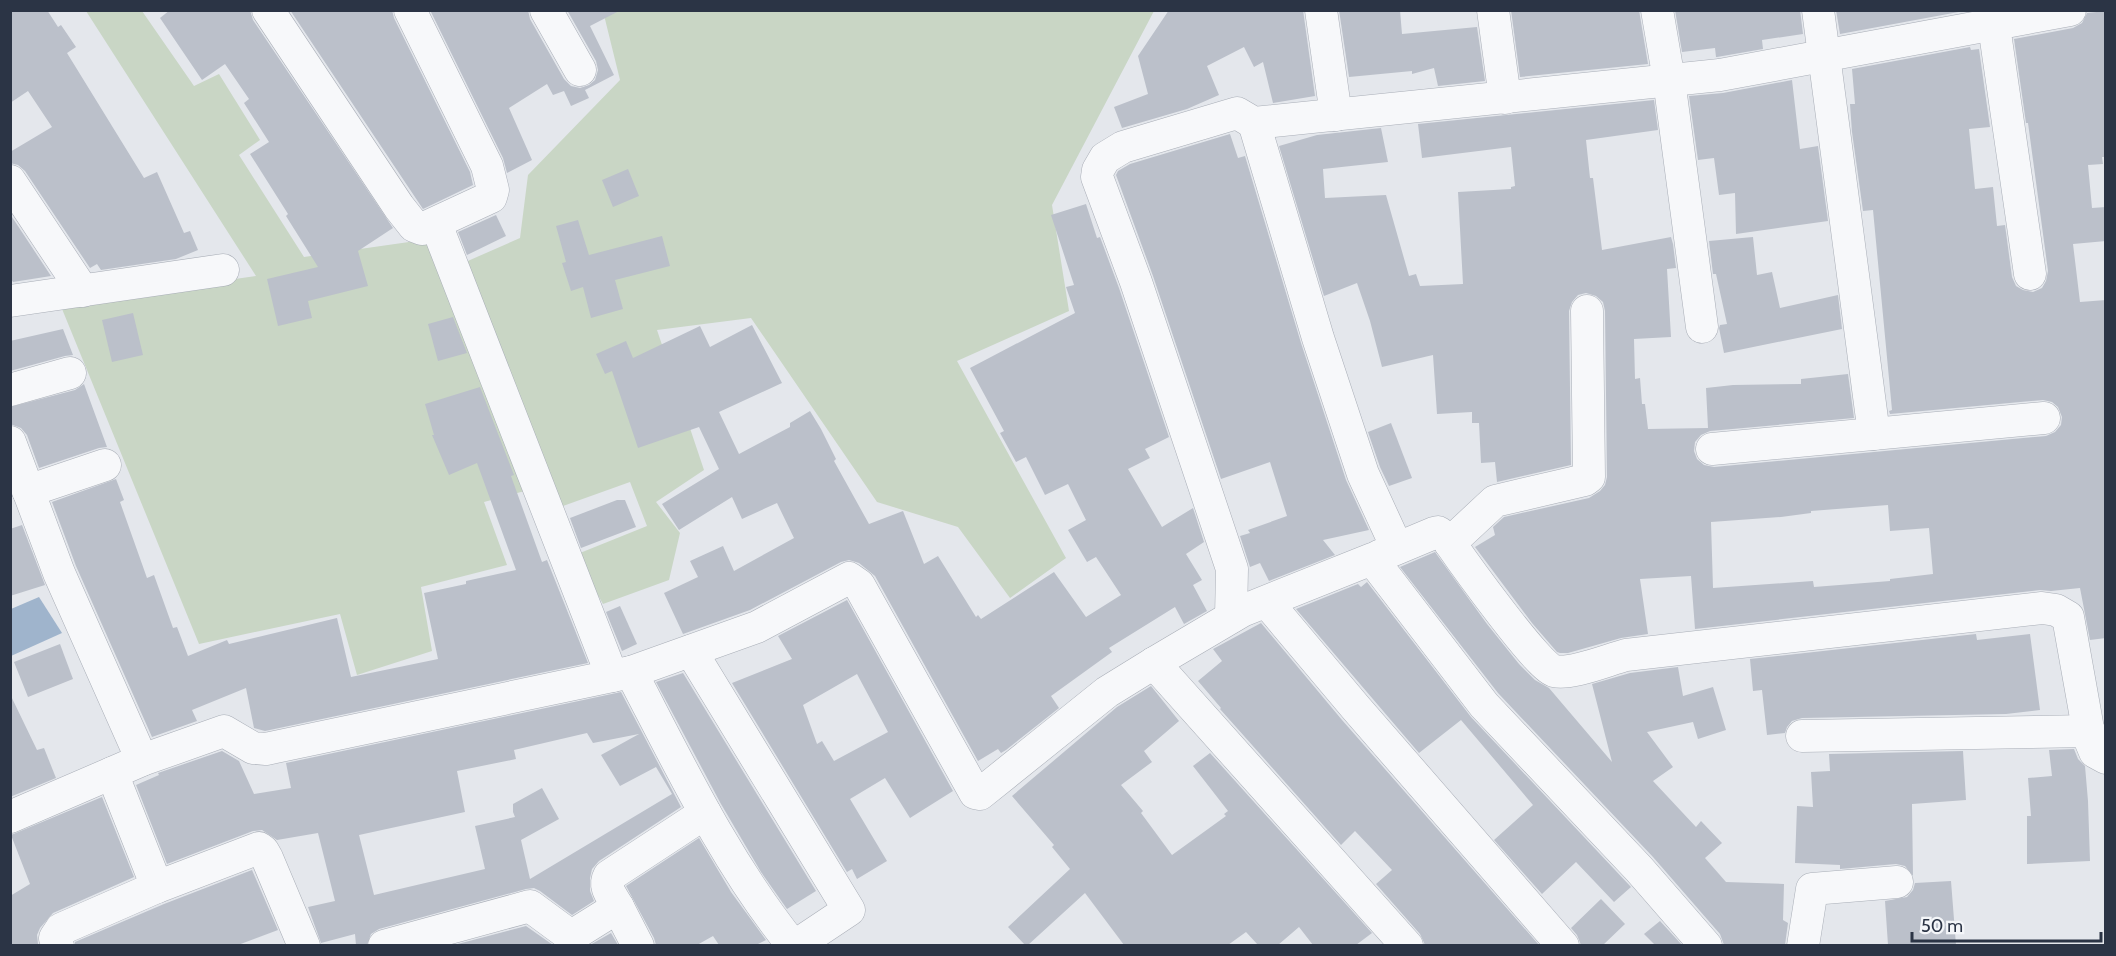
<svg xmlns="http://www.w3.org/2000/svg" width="2116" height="956" viewBox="0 0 2116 956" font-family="Cabin,sans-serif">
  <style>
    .green { fill: #c9d6c5 }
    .water { fill: #9fb4cc }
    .building { fill: #bbc0ca; fill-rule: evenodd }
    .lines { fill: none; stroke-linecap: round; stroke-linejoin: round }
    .minor-casing { stroke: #a9aeb7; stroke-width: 33 }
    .minor { stroke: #f7f8fa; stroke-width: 32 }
  </style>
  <rect width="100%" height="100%" fill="#e4e7ec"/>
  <path class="green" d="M86,11H142L194,86L219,74L260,140L239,155L304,257L444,237L461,264L520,238L528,175L620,80L603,11H1154L1052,205L1069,311L957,361L1066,558L1010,598L958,527L877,502L751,318L657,330L704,470L656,502L680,533L669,580L603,604L575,555L647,526L630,482L563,506L547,485L484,502L507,565L421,587L432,651L357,675L340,614L199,644L60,304L256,276Z"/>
  <path class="water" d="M39,597L62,633L11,656V609Z"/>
  <g class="building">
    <path d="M10,10H47L58,27L61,25L76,47L67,53L144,178L157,172L184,233L190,231L198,250L176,259L101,270L97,264L90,268L25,171L18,165L10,163V152L52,127L28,91L10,103Z"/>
    <path d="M170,10H250L253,20L393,228L358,251L368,286L308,301L312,318L278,326L267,279L318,267L286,216L288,214L250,154L269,142L244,103L249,99L225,64L202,80L160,18Z"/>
    <path d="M290,10H392L394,18L470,172L473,185L423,209Z"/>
    <path d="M430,10H528L530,19L564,79L571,86L580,88L589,85L595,80L598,70L596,61L567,10H621L590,26L614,75L585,90L589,98L571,106L564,91L553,95L547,84L509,108L532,160L507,173L503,158Z"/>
    <path d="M1169,10H1303L1315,96L1273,103L1263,62L1254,67L1244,47L1207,66L1219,95L1187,109L1122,128L1114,107L1148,94L1138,56Z"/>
    <path d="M1339,10H1400L1402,34L1477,27L1485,81L1438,86L1434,68L1412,74V71L1349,77Z"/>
    <path d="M1511,10H1639L1648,64L1520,77Z"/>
    <path d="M1675,10H1800L1803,34L1762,40L1763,49L1717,57H1716L1715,48L1682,52Z"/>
    <path d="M1836,10H1964V11L1840,34Z"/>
    <path d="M2106,11V157H2102L2103,164L2088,165L2092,208L2106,207V241L2073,244L2080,302L2106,300V638L2090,640L2080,588L2051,591L2040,590L1695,629L1691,576L1640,579L1648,634L1621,638L1568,653H1560L1557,652L1532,623L1475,547L1495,535L1493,527L1504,517L1589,498L1600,491L1605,485L1607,477L1605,311L1603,302L1596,296L1586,293L1578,295L1572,302L1569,311L1571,465L1497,482L1495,462L1481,463L1479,423H1472V412L1437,414L1433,355L1382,367L1370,321L1357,283L1324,296L1279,146L1317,135L1381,128L1388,162L1323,169L1325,198L1386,195L1409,276L1416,274L1420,286L1463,284L1458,192L1511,189V187L1515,186L1511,147L1422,158L1418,124L1654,100L1658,130L1586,140L1590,178H1593L1602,250L1671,237L1673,244L1676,268L1667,269L1671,337L1634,339L1635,379L1640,378L1642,404H1645L1648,429L1708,428L1706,388L1733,385L1801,384V379L1848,374L1854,418L1710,431L1701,435L1695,442L1694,451L1697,459L1704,465L1714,467L2046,436L2055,432L2061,425L2062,417L2058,407L2052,402L2043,400L1890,414L1889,411L1892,410L1873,210L1863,211L1852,132L1850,104H1855L1852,69L1970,47L1971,50L1979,49L1990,127L1969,129L1975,189L1993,187L1997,226L2005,225L2012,277L2016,286L2023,290L2033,292L2042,288L2046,281L2048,271L2028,123H2026L2014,39L2073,28L2082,23L2087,13ZM1888,505L1890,531L1929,528L1933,574L1890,579V581L1814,587L1813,581L1713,588L1711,522L1781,517L1811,513V511Z"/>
    <path d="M1792,80L1800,149L1818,146L1828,221L1736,234L1735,193L1719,195L1714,158L1698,160L1689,96L1723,93Z"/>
    <path d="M1230,134L1238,158L1245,156L1301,343L1346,480L1369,530L1323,540L1335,555L1269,581L1260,563L1250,567L1240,536L1250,533L1248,530L1287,516L1270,462L1221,479L1153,276L1116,175L1118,171L1130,164Z"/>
    <path d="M628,169L639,196L613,207L602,180Z"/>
    <path d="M1086,204L1097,238L1100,237L1119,288L1169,437L1145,449L1150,458L1128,469L1162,527L1193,508L1204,542L1186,554L1202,580L1193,585L1207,611L1184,624L1175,607L1109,648L1112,652L1051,696L1059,708L1006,750L1001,753L998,749L978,761L875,576L859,563L849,560L841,562L750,610L683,634L664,593L698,577L690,561L723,546L734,571L794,538L777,503L742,519L732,497L679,530L662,504L719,469L699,427L638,448L612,371L605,374L596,354L626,341L633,358L700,326L710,347L752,325L782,383L719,412L739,454L790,427V423L810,411L821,429L836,459L834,461L869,524L903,511L924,564L938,556L976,617L978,615L981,619L1054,572L1086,617L1121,595L1096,557L1087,562L1068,530L1086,520L1068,484L1045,495L1026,457L1016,462L1000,433L1004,431L970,368L1075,313L1066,287L1074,285L1051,215Z"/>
    <path d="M10,214L51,276L13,282L10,278Z"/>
    <path d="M496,215L506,236L467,255L458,232Z"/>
    <path d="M578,220L589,255L662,236L670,266L615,280L623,309L591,318L583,287L571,291L562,263L566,262L556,226Z"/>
    <path d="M1753,237L1757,275L1772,272L1780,308L1838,295L1842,329L1724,353L1719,328L1720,325L1727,324L1716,274H1713L1709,241Z"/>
    <path d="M133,313L143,355L112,362L102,320Z"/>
    <path d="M453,317L467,353L438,361L428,324Z"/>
    <path d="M63,329L73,355L65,356L10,371V341Z"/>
    <path d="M84,384L107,447L99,448L39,468L27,435L21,428L10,424V407L75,390Z"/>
    <path d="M480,387L514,475L511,476L542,562L547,560L588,663L265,731L254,728L246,688L192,710L197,721L152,737L76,566L52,502L116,479L124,500L120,502L147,578L154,575L173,628L177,627L188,656L227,640L229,644L337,618L351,677L438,659L424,593L466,584V581L516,570L477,463L449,475L432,435H434L425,404Z"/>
    <path d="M1391,423L1412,478L1389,486L1380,467L1368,432Z"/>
    <path d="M617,500H625L636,527L581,548L570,518Z"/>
    <path d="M22,525L45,585L10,596V529Z"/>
    <path d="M1435,552L1487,624L1519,664L1535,680L1549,688L1612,762L1592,684L1630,673L1678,667L1683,696L1713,687L1726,730L1698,739L1693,722L1647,732L1673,767L1653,781L1696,827L1701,821L1722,843L1705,858L1726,882L1784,884L1783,920L1788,923L1785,945H1724L1720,934L1653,857L1498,693L1400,567Z"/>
    <path d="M1367,582L1471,717L1631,887L1614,902L1576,862L1542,894L1494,840L1533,805L1461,720L1419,753L1296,609L1358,584L1361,587Z"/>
    <path d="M847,600L953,791L910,818L885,778L850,799L887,861L857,879L852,869L847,872L732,683L792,659L778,636ZM857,674L888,732L834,761L822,741L817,744L803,705Z"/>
    <path d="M620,606L637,644L622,651L606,612Z"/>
    <path d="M1261,623L1342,720L1539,945H1425L1420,934L1376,884L1392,870L1355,831L1341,845L1220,709L1221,708L1198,681L1222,661L1213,649Z"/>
    <path d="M1976,634L1977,640L2030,634L2040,710L2006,714L1802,718L1792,721L1787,727L1785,733L1767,735L1762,690L1753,691L1750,659Z"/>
    <path d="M60,644L73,679L28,697L14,662Z"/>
    <path d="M683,673L816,891L787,909L761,872L721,804L656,682Z"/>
    <path d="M1151,686L1179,721L1144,751L1152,762L1121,785L1143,811L1141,813L1172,855L1226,816L1224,814L1228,811L1193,766L1210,753L1372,933L1356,945H1313L1299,927L1278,945H1258L1246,932L1228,945H1124L1085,893L1028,945H1025L1008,927L1070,869L1052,847L1054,845L1012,796L1117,707Z"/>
    <path d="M621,692L681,807L599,861L592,869L590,878V891L594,901L572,915L540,891L534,888L526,889L379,929L371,934L367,945H356L355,934L321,943L308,907L335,901L318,833L277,840L262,830L253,831L167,864L136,785L159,775L158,773L222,751L239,761L254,794L291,788L286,763ZM587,733L593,743L639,734L601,755L620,786L656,767L672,794L530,879L521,840L559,819L542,788L513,804V812L515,817L475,826L485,869L374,895L359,835L465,812L457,771L516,759L514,750Z"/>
    <path d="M10,694L37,750L44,748L56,778L10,797Z"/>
    <path d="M2074,749L2078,759L2085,766L2088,801L2090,861L2027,864V816H2031L2028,778L2052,776L2049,750Z"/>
    <path d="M1963,751L1966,800L1912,804L1913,876L1905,866L1896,864L1840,869V865L1795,863L1797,806L1813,807L1811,772L1830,771L1829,754Z"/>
    <path d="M102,797L134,877L53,913L40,928L37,935L38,944L35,945H10V896L30,884L11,835Z"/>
    <path d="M699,838L731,892L766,940L756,945H719L713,936L697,945H656L654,938L626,886Z"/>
    <path d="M252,870L278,930L238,945H75V942L164,904Z"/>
    <path d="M1951,881L1956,945H1888L1885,901L1907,897L1913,890L1915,883Z"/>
    <path d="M1601,899L1625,924L1603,945H1581L1577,935L1571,928Z"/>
    <path d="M1660,921L1682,945H1655L1644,934Z"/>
    <path d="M526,926L553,945H454Z"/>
    <path d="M611,933L618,945H590Z"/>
  </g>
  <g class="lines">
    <defs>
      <g id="minor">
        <path d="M268,10L399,207L414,226L422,229L491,197L493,190L487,166L410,10"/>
        <path d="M546,10L580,70"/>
        <path d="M1321,10L1336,115"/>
        <path d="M1493,10L1505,98"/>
        <path d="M1657,10L1669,80L1702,327"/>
        <path d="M1818,10L1874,434"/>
        <path d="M1994,26L2030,274"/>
        <path d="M1254,123L1318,338L1363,474L1397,548"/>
        <path d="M10,181L83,291"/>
        <path d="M436,224L612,676"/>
        <path d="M10,301L223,270"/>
        <path d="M10,390L70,373"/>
        <path d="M10,442L59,573L142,760"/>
        <path d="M1712,449L2044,418"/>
        <path d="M28,491L105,465"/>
        <path d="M1450,543C1463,562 1539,668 1554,671C1572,675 1607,660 1626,655L2042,608L2056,610L2068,617L2090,740L2095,752L2106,758"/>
        <path d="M1379,556L1434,533L1438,532L1448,539L1450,543L1495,501L1585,480L1589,477L1587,311"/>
        <path d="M1267,602L1356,708L1563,946"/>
        <path d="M1231,617L1232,569L1136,282L1097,177L1098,170L1105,158L1123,147L1237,113L1254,123L1720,75L2070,10"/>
        <path d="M691,651L849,910L795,946"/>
        <path d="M1154,663L1407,946"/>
        <path d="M631,672C680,766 726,863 793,946"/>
        <path d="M1802,736L2089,731"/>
        <path d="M112,773L157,887"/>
        <path d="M10,817L142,760L224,731L253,748L266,749L631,672L757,627L849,578L859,585L975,793L980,794L1107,692L1154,663L1242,611L1372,559L1484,705L1639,869L1706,946"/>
        <path d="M618,907C612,896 603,887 609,876L705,813"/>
        <path d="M58,946L55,938L61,929L157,887L259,848L263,851L267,858L304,946"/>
        <path d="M384,946L530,906L568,934L578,932L618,907L638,946"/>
        <path d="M1803,946L1812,889L1897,882"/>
      </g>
    </defs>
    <use href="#minor" class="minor-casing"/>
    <use href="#minor" class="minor"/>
  </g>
  <rect width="2116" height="956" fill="none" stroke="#2b3445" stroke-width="24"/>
  <path d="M1912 932v9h189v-9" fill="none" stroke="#2b3445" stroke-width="3"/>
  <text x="1921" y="932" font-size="18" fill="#2b3445" stroke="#f4f6f9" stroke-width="4.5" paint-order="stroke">50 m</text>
</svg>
